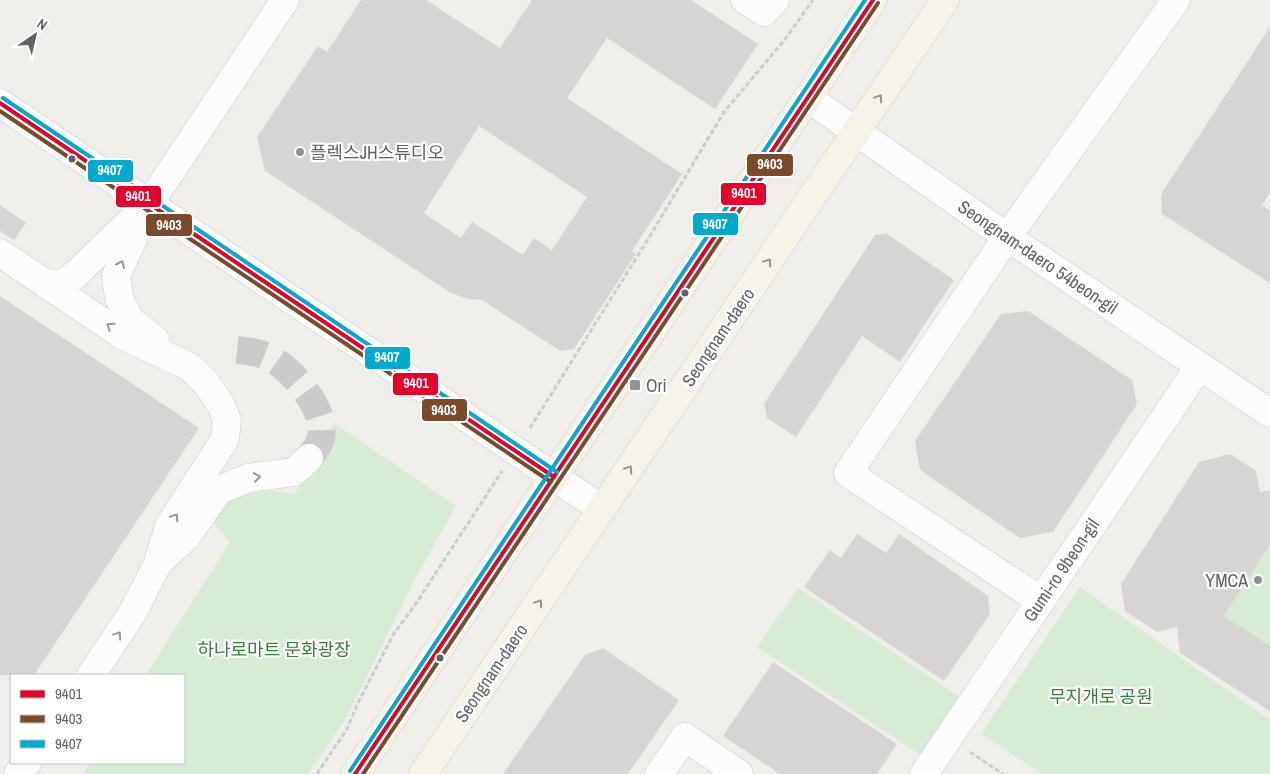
<svg xmlns="http://www.w3.org/2000/svg" width="1270" height="774" viewBox="0 0 1270 774" font-family="'Archivo Narrow','Noto Sans KR',sans-serif">
  <style>
    .green { fill: #d8ebd6 }
    .building { fill: #d6d5d3; fill-rule: evenodd }
    .lines { fill: none; stroke-linecap: round; stroke-linejoin: round }
    .minor-tunnel { stroke: #cbcbca; stroke-width: 28; stroke-dasharray: 28 14; stroke-linecap: butt }
    .minor-casing { stroke: #cbcccc; stroke-width: 29 }
    .major-casing { stroke: #d7ceb8; stroke-width: 29 }
    .path { stroke: #cacfcc; stroke-width: 3; stroke-dasharray: 5 2.5; stroke-linecap: butt }
    .minor { stroke: #fdfcfc; stroke-width: 28 }
    .major { stroke: #f4f2e9; stroke-width: 28 }
    .bus-1-casing { stroke: #fff; stroke-width: 8 }
    .bus-2-casing { stroke: #fff; stroke-width: 8 }
    .bus-3-casing { stroke: #fff; stroke-width: 8 }
    .bus-1 { stroke: #e4002b; stroke-width: 4 }
    .bus-2 { stroke: #7a4b2a; stroke-width: 4 }
    .bus-3 { stroke: #00a9ce; stroke-width: 4 }
    .oneway { stroke: #939595 }
    .oneway2 { stroke: #96999c }
    .poi-dot { fill: #919496; stroke: #fff; stroke-width: 2 }
    .bus-dot { fill: #5f6368; stroke: #fff; stroke-width: 2 }
    .labels { text-anchor: middle; dominant-baseline: central; stroke-width: 4.5; stroke-linejoin: round; paint-order: stroke }
    .poi-label { font-size: 18px; fill: #5f6368; stroke: #fff; text-anchor: start }
    .street-label { font-size: 18px; fill: #5f6368; stroke: #fff }
    .park-label { font-size: 18px; fill: #348238; stroke: #fff }
    .line-badge { stroke: #fff; stroke-width: 2 }
    .badge-label { font-size: 14px; text-anchor: middle; font-weight: bold; fill: #fff }
  </style>
  <rect width="100%" height="100%" fill="#efeeea"/>
  <g class="green">
    <path d="M334,423L456,506L415,579L345,720L308,774H83L90,763H184V675H146L230,542L208,516L228,501L261,490L295,494Z"/>
    <path d="M1270,544V646L1224,616Z"/>
    <path d="M1080,587L1270,720V774H1042L981,734Z"/>
    <path d="M798,588L963,699L923,757L757,647Z"/>
  </g>
  <g class="building">
    <path d="M361,0H426L500,48L532,0H691L758,44L715,109L607,38L567,98L682,174L632,251L636,254L574,349L560,351L482,300L468,299L451,293L265,171L257,137L318,46L327,52ZM479,126L587,197L552,250L534,238L523,255L472,222L461,238L424,213Z"/>
    <path d="M1270,27V192L1262,205L1270,211V283L1162,214L1161,194Z"/>
    <path d="M0,205L26,223L14,240L0,231Z"/>
    <path d="M887,234L954,280L900,362L862,336L796,437L767,418L764,404L875,235Z"/>
    <path d="M0,296L199,428L34,675H0Z"/>
    <path d="M1028,311L1132,380L1137,404L1053,532L1020,538L920,470L915,441L1001,314Z"/>
    <path d="M1230,454L1256,471L1260,492L1270,490V544L1224,616L1270,646V711L1180,653L1177,627L1157,632L1125,611L1121,584L1199,462Z"/>
    <path d="M857,534L886,553L899,534L988,596L990,614L944,681L804,587L830,550L841,558Z"/>
    <path d="M603,648L679,700L628,774H503L585,655Z"/>
    <path d="M773,662L897,744L877,774H780L723,736Z"/>
  </g>
  <g class="lines">
    <path class="minor-tunnel" d="M237,350C247,351 258,352 268,357C291,367 331,414 320,441C318,447 312,453 309,458"/>
    <defs>
      <g id="minor">
        <path d="M745,0L764,12L775,0"/>
        <path d="M808,98L1007,237L1270,413"/>
        <path d="M0,103L602,509"/>
        <path d="M0,253L122,335L190,367L207,384L221,405L227,420L225,439L169,526L158,563L133,612L91,675"/>
        <path d="M46,283L64,284L77,273L137,215"/>
        <path d="M155,340L130,320L119,298L116,276L149,204L285,0"/>
        <path d="M159,562L186,537L219,490L248,478L294,472L309,458"/>
        <path d="M1041,601L848,473L1007,237L1176,0"/>
        <path d="M18,774L27,763"/>
        <path d="M659,774L685,737L739,774"/>
        <path d="M924,774L1199,367"/>
      </g>
      <g id="major">
        <path d="M355,774L873,0"/>
        <path d="M423,774L945,0"/>
      </g>
    </defs>
    <use href="#minor" class="minor-casing"/>
    <use href="#major" class="major-casing"/>
    <g class="path">
      <path d="M530,428L647,241L724,112L786,38L813,0"/>
      <path d="M970,752L1003,774"/>
      <path d="M317,774L347,729L358,703L393,635L417,602L502,471"/>
    </g>
    <use href="#minor" class="minor"/>
    <use href="#major" class="major"/>
    <defs>
      <g id="bus-1">
        <path d="M0,103L554,477"/>
        <path d="M355,774L873,0"/>
      </g>
      <g id="bus-2">
        <path d="M0,111L551,482"/>
        <path d="M363,774L878,3"/>
      </g>
      <g id="bus-3">
        <path d="M3,98L557,472"/>
        <path d="M350,771L865,0"/>
      </g>
    </defs>
    <use href="#bus-1" class="bus-1-casing"/>
    <use href="#bus-2" class="bus-2-casing"/>
    <use href="#bus-3" class="bus-3-casing"/>
    <use href="#bus-1" class="bus-1"/>
    <use href="#bus-2" class="bus-2"/>
    <use href="#bus-3" class="bus-3"/>
  </g>
  <defs><path id="oneway-chevron" d="M-2-3.5L2.5 0L-2 3.5" fill="none" stroke-width="1.6" stroke-linecap="round" stroke-linejoin="round" transform="scale(1.25)"/></defs>
  <g class="oneway">
    <use href="#oneway-chevron" transform="translate(879 98) rotate(-56)"/>
    <use href="#oneway-chevron" transform="translate(768 262) rotate(-56)"/>
    <use href="#oneway-chevron" transform="translate(629 469) rotate(-56)"/>
    <use href="#oneway-chevron" transform="translate(539 603) rotate(-56)"/>
  </g>
  <g class="oneway2">
    <use href="#oneway-chevron" transform="translate(121 264) rotate(-66)"/>
    <use href="#oneway-chevron" transform="translate(110 326) rotate(-146)"/>
    <use href="#oneway-chevron" transform="translate(257 477) rotate(-8)"/>
    <use href="#oneway-chevron" transform="translate(175 517) rotate(-57)"/>
    <use href="#oneway-chevron" transform="translate(118 635) rotate(-56)"/>
  </g>
  <g class="poi-dot">
    <circle cx="300" cy="152" r="5"/>
    <rect x="629" y="379" width="12" height="12" rx="2.5"/>
    <circle cx="1258" cy="580" r="5"/>
  </g>
  <g class="bus-dot">
    <circle cx="72" cy="159" r="4.5"/>
    <circle cx="685" cy="293" r="4.5"/>
    <circle cx="440" cy="658" r="4.5"/>
  </g>
  <g class="labels">
    <g class="poi-label">
      <text x="310" y="152">플렉스JH스튜디오</text>
      <text x="646" y="385">Ori</text>
      <text x="1248" y="580" text-anchor="end">YMCA</text>
    </g>
    <g class="street-label">
      <text transform="translate(1038 257) rotate(34)">Seongnam-daero 54beon-gil</text>
      <text transform="translate(718 337) rotate(-56)">Seongnam-daero</text>
      <text transform="translate(1061 570) rotate(-56)">Gumi-ro 9beon-gil</text>
      <text transform="translate(491 673) rotate(-56)">Seongnam-daero</text>
    </g>
    <g class="park-label">
      <text x="274" y="649">하나로마트 문화광장</text>
      <text x="1101" y="696">무지개로 공원</text>
    </g>
  </g>
  <g class="line-badge">
    <rect x="746" y="153" width="48" height="24" rx="5" fill="#7a4b2a"/>
    <rect x="87" y="159" width="47" height="24" rx="5" fill="#00a9ce"/>
    <rect x="720" y="182" width="47" height="24" rx="5" fill="#e4002b"/>
    <rect x="115" y="185" width="47" height="23" rx="5" fill="#e4002b"/>
    <rect x="692" y="212" width="47" height="24" rx="5" fill="#00a9ce"/>
    <rect x="145" y="213" width="48" height="24" rx="5" fill="#7a4b2a"/>
    <rect x="364" y="346" width="47" height="24" rx="5" fill="#00a9ce"/>
    <rect x="392" y="372" width="47" height="24" rx="5" fill="#e4002b"/>
    <rect x="421" y="398" width="47" height="24" rx="5" fill="#7a4b2a"/>
  </g>
  <g class="badge-label">
    <text x="770" y="169">9403</text>
    <text x="110" y="175">9407</text>
    <text x="744" y="198">9401</text>
    <text x="138" y="201">9401</text>
    <text x="715" y="229">9407</text>
    <text x="169" y="230">9403</text>
    <text x="387" y="362">9407</text>
    <text x="416" y="388">9401</text>
    <text x="444" y="415">9403</text>
  </g>
  <rect x="10" y="674" width="175" height="90" fill="#ffffff" stroke="#bfc1c3"/>
  <rect x="20" y="690" width="25" height="8" fill="#e4002b" stroke="#bfc1c3"/>
  <text x="55" y="699" font-size="15" fill="#5f6368">9401</text>
  <rect x="20" y="715" width="25" height="8" fill="#7a4b2a" stroke="#bfc1c3"/>
  <text x="55" y="724" font-size="15" fill="#5f6368">9403</text>
  <rect x="20" y="740" width="25" height="8" fill="#00a9ce" stroke="#bfc1c3"/>
  <text x="55" y="749" font-size="15" fill="#5f6368">9407</text>
  <g transform="translate(35 35) rotate(34)" stroke="#ffffff" stroke-width="4" paint-order="stroke">
  <path d="M0-4L9 19L0 12L-9 19Z" fill="#5f6368"/>
  <text y="-8" font-size="14" font-weight="bold" text-anchor="middle" fill="#5f6368">N</text>
  </g>
</svg>
